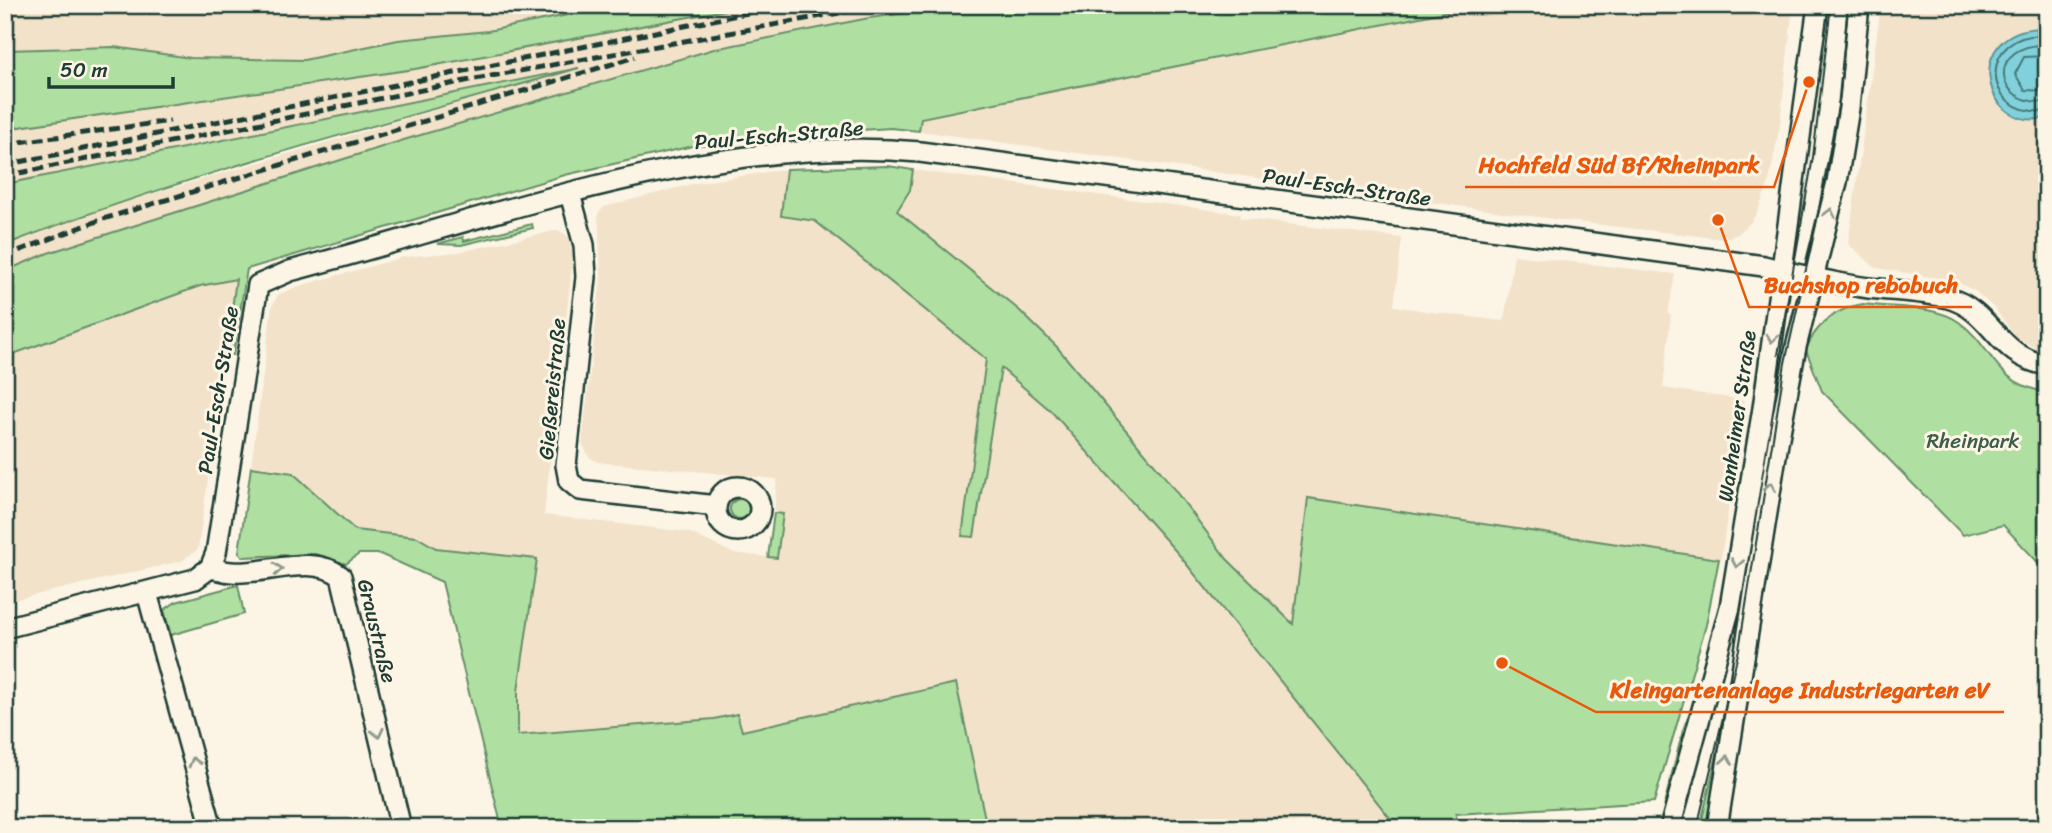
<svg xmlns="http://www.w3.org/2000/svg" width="2052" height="833" viewBox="0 0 2052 833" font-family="Sriracha,sans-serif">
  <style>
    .built { fill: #f2e2ca }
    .green { fill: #afe0a1; stroke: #678e6a; stroke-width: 2 }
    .water { fill: #81d1dc; stroke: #5a9699; stroke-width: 2 }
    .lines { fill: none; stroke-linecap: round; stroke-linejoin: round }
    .shore { stroke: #467877; stroke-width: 2 }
    .minor-casing { stroke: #1f3d34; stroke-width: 24 }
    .minor { stroke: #fcf5e5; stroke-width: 19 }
    .tram { stroke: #1f3d34; stroke-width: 2 }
    .rail { stroke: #1f3d34; stroke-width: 5; stroke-dasharray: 10 5; stroke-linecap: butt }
    .oneway { stroke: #8e998c }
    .labels { text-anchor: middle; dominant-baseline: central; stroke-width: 6; stroke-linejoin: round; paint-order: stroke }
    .street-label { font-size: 21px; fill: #1f3d34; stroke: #fcf5e5 }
    .park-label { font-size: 21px; fill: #3c5e4a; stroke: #fcf5e5 }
    .leader { fill: none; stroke: #e8590c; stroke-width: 2.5 }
    .callout-dot { fill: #e8590c; stroke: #fcf5e5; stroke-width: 2.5 }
    .callout-label { font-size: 23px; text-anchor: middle; font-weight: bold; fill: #e8590c; stroke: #fcf5e5; stroke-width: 6; stroke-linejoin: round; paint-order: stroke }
  </style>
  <rect width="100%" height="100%" fill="#fcf5e5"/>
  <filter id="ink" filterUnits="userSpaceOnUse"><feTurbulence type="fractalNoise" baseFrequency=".0143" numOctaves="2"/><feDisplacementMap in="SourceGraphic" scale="14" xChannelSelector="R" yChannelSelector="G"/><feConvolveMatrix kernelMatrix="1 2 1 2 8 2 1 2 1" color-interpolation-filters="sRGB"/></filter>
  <g filter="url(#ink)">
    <g class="built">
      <path d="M5,5H618L488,31L398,40L304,60L190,58L114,47L5,50Z"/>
      <path d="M752,5H966L869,18L714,49L5,272V245L98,210L567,71L5,184V129L415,69Z"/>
      <path d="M1479,5H1793L1780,125L1769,182L1757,213L1750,223L1738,234L1724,239L1567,221L919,131L920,118Z"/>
      <path d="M1881,5H2047V349L2042,352L2016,337L1994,308L1975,291L1955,281L1876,268L1848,244Z"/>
      <path d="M786,169L781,216L815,221L986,359L962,536L974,537L1001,368L1051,411L1219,602L1389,817L1266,824L1264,828H987L956,683L742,731L737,714L714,719L517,735L518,691L436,548L417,537L355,530L293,473L251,467L272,306L278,295L296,287L404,257L459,252L558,230L569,237L573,257L544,515L688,532L733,553L777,558L782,514L774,513L777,479L597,462L589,457L582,443L601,278L598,213L604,207L696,183Z"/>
      <path d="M913,170L1240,214V218L1402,238L1394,306L1439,313L1504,321L1514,255L1675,274L1668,314L1671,315L1663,388L1744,400L1721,559L1532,534L1308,498L1294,625L1227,559L1161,472L1057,347L1019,310L897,211L910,190Z"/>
      <path d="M237,279L198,549L182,561L5,602V357L200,286Z"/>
    </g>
    <g class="green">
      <path d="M618,5H752L415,69L5,129V50L114,47L191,58L304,60L398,40L488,31Z"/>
      <path d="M966,5H1479L921,118L919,131L891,128L799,134L693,146L565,175L247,269L233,355H226L236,279L200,286L5,357V271L48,253L407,139L714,49L869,18Z"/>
      <path d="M579,68C387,123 191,172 5,245V184Z"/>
      <path d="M888,166L913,170L910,190L897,211L1019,310L1057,347L1161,472L1227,559L1293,624L1308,498L1719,559L1706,625L1654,802L1456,814L1457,828H1398L1180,556L1051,411L1001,368L974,537L962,536L986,359L815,221L781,216L786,169Z"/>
      <path d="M532,224L533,228L461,245L437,244L463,237L464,241Z"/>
      <path d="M1863,304C1891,308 1935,305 1959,322C1994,347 1993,384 2047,392V572L2003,525L1963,535L1822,391L1806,350C1815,325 1836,308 1863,304Z"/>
      <path d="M251,467L293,473L355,530L417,537L436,548L537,559L518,691V735L714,719L737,714L742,731L956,683L987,828H502L442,582L380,554H359L346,564L315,554L243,557L239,552Z"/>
      <circle cx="740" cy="509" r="10"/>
      <path d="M774,513L783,514L777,558L768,557Z"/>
      <path d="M238,585L244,614L171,635L164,610L176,602Z"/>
      <path d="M1703,676L1667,800L1665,801L1683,730Z"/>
      <path d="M1718,750L1709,828H1700Z"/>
    </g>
    <path class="water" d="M2041,28L2047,30V117C1985,137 1959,30 2041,28Z"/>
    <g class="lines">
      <g class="shore">
        <path d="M2047,36C1978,29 1979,118 2047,111"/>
        <path d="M2047,45C1989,42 1990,105 2047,102"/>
        <path d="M2047,56L2024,57L2015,74L2025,90L2047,91"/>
      </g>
      <defs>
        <g id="minor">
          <path d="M570,194L584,245L586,277L566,465L569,481L580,490L716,506"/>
          <circle cx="738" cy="509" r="22"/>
          <path d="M210,568C217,569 225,572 232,572C267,575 311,553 341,576L401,828"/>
          <path d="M147,593L212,828"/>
          <path d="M5,628L195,579L210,568L216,553L258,285L290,271C493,218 709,133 920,152L1764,266C1799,275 1833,283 1869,288C1894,291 1923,291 1948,298C1994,311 1995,356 2047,365"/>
          <path d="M1670,828L1730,607L1763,408L1818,5"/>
          <path d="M1717,828L1778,443L1796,347L1837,182L1849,108L1859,5"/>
        </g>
      </defs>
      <use href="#minor" class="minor-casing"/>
      <use href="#minor" class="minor"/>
      <g class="tram">
        <path d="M1778,355L1813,157L1831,5"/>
        <path d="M1697,828L1739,649L1785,363L1816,225L1840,95L1848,5"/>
      </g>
      <g class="rail">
        <path d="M5,144L170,121"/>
        <path d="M5,165L787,5"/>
        <path d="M5,176L475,79L883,5"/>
        <path d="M5,256L100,220L635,57"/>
      </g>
    </g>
    <defs><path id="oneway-chevron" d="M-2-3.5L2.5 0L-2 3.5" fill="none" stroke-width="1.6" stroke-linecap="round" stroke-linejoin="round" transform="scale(1.75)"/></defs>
    <g class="oneway">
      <use href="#oneway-chevron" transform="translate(1830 213) rotate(-77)"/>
      <use href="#oneway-chevron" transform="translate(1772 338) rotate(98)"/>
      <use href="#oneway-chevron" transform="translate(1770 487) rotate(-80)"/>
      <use href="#oneway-chevron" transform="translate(1737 563) rotate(100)"/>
      <use href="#oneway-chevron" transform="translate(278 569) rotate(-5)"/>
      <use href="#oneway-chevron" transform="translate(378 733) rotate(77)"/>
      <use href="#oneway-chevron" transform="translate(1727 760) rotate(-81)"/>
      <use href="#oneway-chevron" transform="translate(194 762) rotate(-106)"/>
    </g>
  </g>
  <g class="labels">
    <g class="street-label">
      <text transform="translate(779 135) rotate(-5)">Paul-Esch-Straße</text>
      <text transform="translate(1347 187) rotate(8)">Paul-Esch-Straße</text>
      <text transform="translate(552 389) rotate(-85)">Gießereistraße</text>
      <text transform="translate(218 390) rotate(-81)">Paul-Esch-Straße</text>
      <text transform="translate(1737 416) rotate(-82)">Wanheimer Straße</text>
      <text transform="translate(377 631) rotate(76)">Graustraße</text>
    </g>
    <g class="park-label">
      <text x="1973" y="441">Rheinpark</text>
    </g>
  </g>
  <path class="leader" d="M1809 82L1774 187H1465M1718 220L1749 307H1972M1502 663L1596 712H2004"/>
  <g class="callout-dot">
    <circle cx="1809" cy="82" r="7"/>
    <circle cx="1718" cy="220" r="7"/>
    <circle cx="1502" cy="663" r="7"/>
  </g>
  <g class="callout-label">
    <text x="1619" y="173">Hochfeld Süd Bf/Rheinpark</text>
    <text x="1861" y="293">Buchshop rebobuch</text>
    <text x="1800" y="698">Kleingartenanlage Industriegarten eV</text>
  </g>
  <rect width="2052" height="833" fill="none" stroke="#fcf5e5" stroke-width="28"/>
  <rect x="14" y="14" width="2024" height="805" fill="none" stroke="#1f3d34" stroke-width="2.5" filter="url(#ink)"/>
  <path d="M49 77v10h124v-10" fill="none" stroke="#1f3d34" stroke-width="3.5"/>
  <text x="60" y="77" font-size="21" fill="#1f3d34" stroke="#fcf5e5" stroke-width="5" paint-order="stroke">50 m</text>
</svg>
